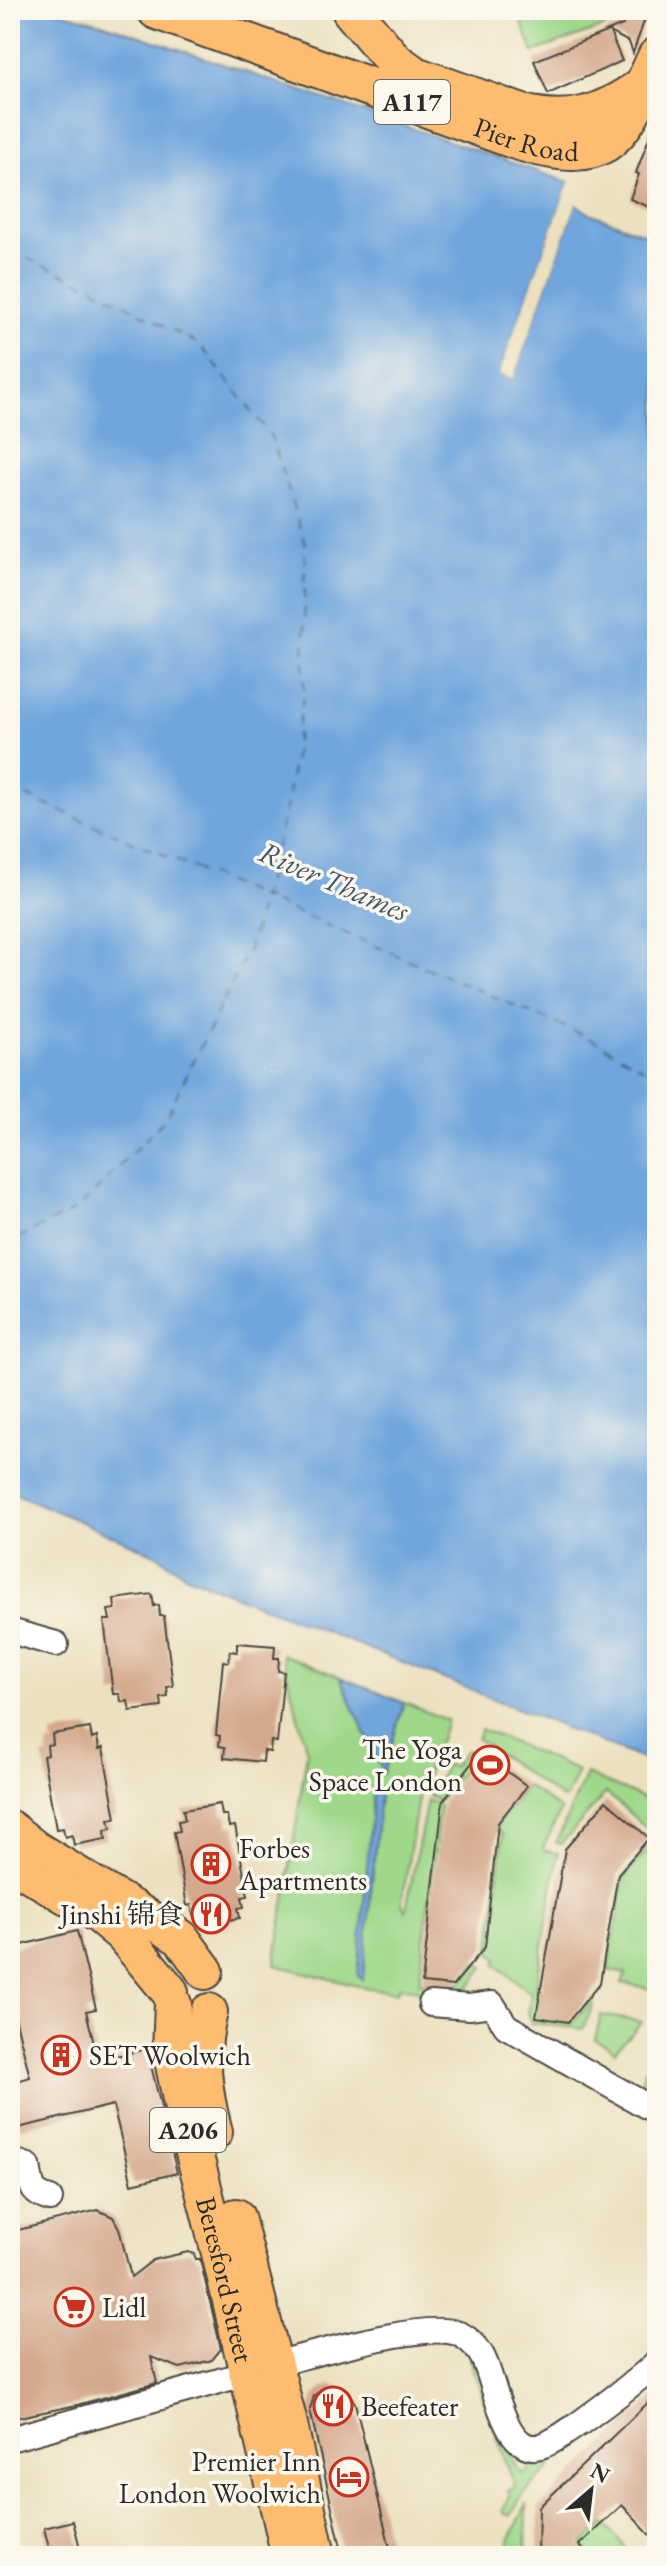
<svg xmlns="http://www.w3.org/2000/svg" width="667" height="2566" viewBox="0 0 667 2566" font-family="'EB Garamond','Noto Serif SC',serif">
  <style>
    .green { fill: #9fd88a; stroke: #65825a; stroke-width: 2 }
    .water { fill: #70a6dd; stroke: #4e6884; stroke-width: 2 }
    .pier { fill: #ece0bf }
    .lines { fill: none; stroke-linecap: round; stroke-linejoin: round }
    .ferry { stroke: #435669; stroke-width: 2; stroke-dasharray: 10 8; stroke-linecap: butt }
    .building { fill: #d4a88c }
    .minor-casing { stroke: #484641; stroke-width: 28 }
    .primary-casing { stroke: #484641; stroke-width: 40 }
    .trunk-casing { stroke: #484641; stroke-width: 42 }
    .minor { stroke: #fff; stroke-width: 24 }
    .primary { stroke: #febc71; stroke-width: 36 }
    .trunk { stroke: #febc71; stroke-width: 38 }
    .labels { text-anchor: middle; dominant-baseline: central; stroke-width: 7; stroke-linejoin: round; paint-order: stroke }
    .shield { fill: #fbf7ec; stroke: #696865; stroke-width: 2 }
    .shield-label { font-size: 26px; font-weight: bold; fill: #2b2b2b }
    .street-label { font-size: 28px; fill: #2b2b2b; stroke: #fbf7ec }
    .poi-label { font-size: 28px; fill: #2b2b2b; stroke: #fbf7ec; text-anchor: start }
    .water-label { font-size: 30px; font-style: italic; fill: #435669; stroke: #fbf7ec }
  </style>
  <rect width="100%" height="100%" fill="#fbf7ec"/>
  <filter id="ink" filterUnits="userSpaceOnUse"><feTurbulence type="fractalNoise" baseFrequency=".0125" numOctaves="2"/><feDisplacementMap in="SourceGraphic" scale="16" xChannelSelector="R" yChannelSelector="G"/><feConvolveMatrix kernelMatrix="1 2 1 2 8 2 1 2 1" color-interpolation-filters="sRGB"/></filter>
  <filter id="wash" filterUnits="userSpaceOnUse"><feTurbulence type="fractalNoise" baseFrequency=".006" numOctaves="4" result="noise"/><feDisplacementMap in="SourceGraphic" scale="32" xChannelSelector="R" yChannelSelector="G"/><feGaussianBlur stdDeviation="1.8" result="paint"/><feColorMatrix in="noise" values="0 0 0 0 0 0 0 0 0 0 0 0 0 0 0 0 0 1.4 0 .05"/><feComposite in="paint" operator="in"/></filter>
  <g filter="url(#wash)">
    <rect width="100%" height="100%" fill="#ece0bf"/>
    <g class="green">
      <path d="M517,10H610L616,23L533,52Z"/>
      <path d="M282,1654L447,1720L418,1797L402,1903L406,1910L427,1800L440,1806L419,1982L457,1986L477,1962L484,1967L464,1993L457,1995L398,1987L397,1992L362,1987L275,1965L307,1752Z"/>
      <path d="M481,1729L578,1771L567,1796L564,1799L561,1798L477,1739Z"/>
      <path d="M466,1750L474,1756L439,1801L429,1796L447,1764L452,1767Z"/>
      <path d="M586,1774L657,1804V1837L606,1793L561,1844L556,1843Z"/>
      <path d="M527,1786L561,1810L542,1850L558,1853L536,1989L541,1992L537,2016L573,2023L593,1999V2006L583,2029L531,2023L528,2014L531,1993L496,1965L498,1958L490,1952L503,1834L497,1830L498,1823Z"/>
      <path d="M657,1839V1990L622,1983L626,1974L608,1970L624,1877Z"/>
      <path d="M601,2015L642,2022L615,2051L595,2039Z"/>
      <path d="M645,2070L657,2082V2100L641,2091L639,2086Z"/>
      <path d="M472,2358L478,2365L518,2470L523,2474L541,2461L546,2462L551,2467L522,2495L511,2516L502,2511L510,2496L508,2491L515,2487L469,2359Z"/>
      <path d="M527,2504L526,2556H512L509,2541Z"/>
      <path d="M604,2524L634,2556H592L582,2545Z"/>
    </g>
    <g class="water">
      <path d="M10,10H53L102,23L569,182L499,374L513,379L576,204L587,212L657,239V1765L187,1576L157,1555L14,1493L10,1499Z"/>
      <path d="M340,1677L404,1703L383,1773Z"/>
      <path d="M374,1782L380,1795L363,1980L358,1976Z"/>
    </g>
    <path class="pier" d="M569,182L571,188L504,372L511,374L574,201L576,204L513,379L499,374Z"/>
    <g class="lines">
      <g class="ferry">
        <path d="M10,251L93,287L200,345L271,436L305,543L304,691L286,808L249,948L165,1119L79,1208L10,1242"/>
        <path d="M10,789L592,1039L657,1076"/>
      </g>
    </g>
    <g id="blocks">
      <g class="building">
        <path d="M617,10H648L633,53L629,42L610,32L622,61L548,94L534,61L623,25Z"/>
        <path d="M655,122H657V210L630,199L639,174L636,173Z"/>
        <path d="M152,1594L154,1606L159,1605L160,1616H164L173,1686L167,1687L168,1697L161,1698L162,1707L130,1711L128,1701L121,1702L120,1694H113L104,1620H110L108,1610L115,1609L114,1599Z"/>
        <path d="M237,1643L275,1646L274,1658H279L278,1671L284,1672L277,1742L271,1741L270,1752L264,1751L263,1762L224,1758L225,1747L219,1746L220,1736L216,1735L223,1661L229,1662L230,1651L237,1652Z"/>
        <path d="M90,1728L92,1739L97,1737L99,1749L103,1748L116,1818L109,1819L111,1829L105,1830L106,1839L74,1845L72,1835L65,1837L63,1828L56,1829L43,1756L48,1755L47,1745L53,1744L52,1734Z"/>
        <path d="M480,1752L527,1786L498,1823L485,1947L453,1986L422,1983L443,1801Z"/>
        <path d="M606,1801L649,1838L618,1874L600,1983L568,2022L536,2017L565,1849Z"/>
        <path d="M220,1804L222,1815H227L229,1827L235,1826L248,1896L242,1897L244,1907L238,1908L240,1918L201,1925L199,1914L193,1915L191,1905L187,1906L174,1832L180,1831L178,1821L185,1820L183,1810Z"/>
        <path d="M77,1931L96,2009L86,2011L98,2060L147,2049L177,2173L132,2184L113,2105L10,2130V2083L30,2077L10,1997V1948Z"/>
        <path d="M98,2210L113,2217L119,2228L131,2277L153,2260L188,2252L194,2254L196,2259H200L221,2349L212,2360L180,2368L151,2357L157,2383L77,2405L10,2419V2232Z"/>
        <path d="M332,2385L347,2390L355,2403L392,2556H343L310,2410L314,2396L324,2387Z"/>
        <path d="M657,2394V2543L622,2505L579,2545L589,2556H538L539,2507Z"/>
        <path d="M73,2521L82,2556H51L44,2528Z"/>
      </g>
    </g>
  </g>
  <g filter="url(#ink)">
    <use href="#blocks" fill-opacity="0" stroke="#484641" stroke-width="2"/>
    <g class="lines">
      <defs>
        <g id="minor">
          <path d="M10,1631L56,1644"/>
          <path d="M431,2004L469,2007L492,2004L506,2026L657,2112"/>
          <path d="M10,2160L28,2166C32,2185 29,2193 50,2199"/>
          <path d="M274,2364C312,2355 427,2320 459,2334C469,2338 480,2350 484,2360C495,2382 505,2461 544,2445C557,2440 569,2430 580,2423C607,2403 633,2385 657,2362"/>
          <path d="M10,2439L248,2373"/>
        </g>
        <g id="primary">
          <path d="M10,1829L35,1849L181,1938L205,1971"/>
          <path d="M10,1862L99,1915L123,1935L170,1992"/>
          <path id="s1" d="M173,2004L171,2051L185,2118L220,2253L290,2556"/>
          <path d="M209,2012C198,2054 203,2091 214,2132"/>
          <path d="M236,2217L288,2420L317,2556"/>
        </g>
        <g id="trunk">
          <path id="s2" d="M157,10L516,140C613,170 620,137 657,57"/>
          <path d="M351,10L394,61L415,76L522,114C571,126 602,115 642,87"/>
        </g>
      </defs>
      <use href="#minor" class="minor-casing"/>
      <use href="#primary" class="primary-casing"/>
      <use href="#trunk" class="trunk-casing"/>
      <use href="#minor" class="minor"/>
      <use href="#primary" class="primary"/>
      <use href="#trunk" class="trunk"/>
    </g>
  </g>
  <defs>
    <symbol id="stadium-ring" viewBox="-11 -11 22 22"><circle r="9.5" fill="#fbf7ec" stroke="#c8321e" stroke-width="1.5"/><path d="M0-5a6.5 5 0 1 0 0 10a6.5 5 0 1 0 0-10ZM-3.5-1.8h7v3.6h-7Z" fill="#c8321e"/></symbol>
    <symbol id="building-ring" viewBox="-11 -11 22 22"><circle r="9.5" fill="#fbf7ec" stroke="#c8321e" stroke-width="1.5"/><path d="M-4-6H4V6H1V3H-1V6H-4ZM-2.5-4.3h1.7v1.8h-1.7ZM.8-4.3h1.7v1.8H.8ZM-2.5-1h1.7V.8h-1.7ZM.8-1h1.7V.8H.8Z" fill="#c8321e"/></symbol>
    <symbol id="restaurant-ring" viewBox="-11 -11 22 22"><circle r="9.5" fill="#fbf7ec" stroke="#c8321e" stroke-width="1.5"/><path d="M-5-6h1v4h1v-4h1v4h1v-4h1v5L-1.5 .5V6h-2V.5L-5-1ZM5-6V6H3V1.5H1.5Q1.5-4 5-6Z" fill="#c8321e"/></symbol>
    <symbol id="supermarket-ring" viewBox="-11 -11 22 22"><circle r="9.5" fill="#fbf7ec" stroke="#c8321e" stroke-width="1.5"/><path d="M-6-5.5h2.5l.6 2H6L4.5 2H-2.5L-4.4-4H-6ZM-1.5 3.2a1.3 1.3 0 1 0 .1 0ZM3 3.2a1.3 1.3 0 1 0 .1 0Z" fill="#c8321e"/></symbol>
    <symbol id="hotel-ring" viewBox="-11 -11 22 22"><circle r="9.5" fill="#fbf7ec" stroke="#c8321e" stroke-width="1.5"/><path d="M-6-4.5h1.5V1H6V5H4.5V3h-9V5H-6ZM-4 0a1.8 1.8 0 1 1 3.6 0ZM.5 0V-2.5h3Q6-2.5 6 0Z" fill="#c8321e"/></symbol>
  </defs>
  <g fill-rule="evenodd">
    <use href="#stadium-ring" x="468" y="1743" width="44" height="44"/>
    <use href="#building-ring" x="189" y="1842" width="44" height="44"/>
    <use href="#restaurant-ring" x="189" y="1892" width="44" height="44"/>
    <use href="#building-ring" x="39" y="2033" width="44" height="44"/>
    <use href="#supermarket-ring" x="52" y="2285" width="44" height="44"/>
    <use href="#restaurant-ring" x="311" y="2384" width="44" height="44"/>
    <use href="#hotel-ring" x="327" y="2455" width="44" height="44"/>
  </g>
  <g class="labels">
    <g class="shield">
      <rect x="374" y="80" width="76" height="44" rx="6"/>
      <rect x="150" y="2108" width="76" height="44" rx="6"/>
    </g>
    <g class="shield-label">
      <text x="412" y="102">A117</text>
      <text x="188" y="2130">A206</text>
    </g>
    <g class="street-label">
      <text stroke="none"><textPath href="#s2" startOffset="392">Pier Road</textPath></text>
      <text stroke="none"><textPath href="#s1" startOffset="282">Beresford Street</textPath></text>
    </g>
    <g class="poi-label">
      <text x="462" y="1749" text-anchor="end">The Yoga<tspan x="462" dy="32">Space London</tspan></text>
      <text x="239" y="1848">Forbes<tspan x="239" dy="32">Apartments</tspan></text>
      <text x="183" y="1914" text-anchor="end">Jinshi 锦食</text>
      <text x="89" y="2055">SET Woolwich</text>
      <text x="102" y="2307">Lidl</text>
      <text x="361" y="2406">Beefeater</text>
      <text x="321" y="2461" text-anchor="end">Premier Inn<tspan x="321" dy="32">London Woolwich</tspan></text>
    </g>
    <g class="water-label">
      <text transform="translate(334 881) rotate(23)">River Thames</text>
    </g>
  </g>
  <rect width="667" height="2566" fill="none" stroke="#fbf7ec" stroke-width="40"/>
  <g transform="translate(591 2490) rotate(28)" stroke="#fbf7ec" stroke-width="6" paint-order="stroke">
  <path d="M0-6L14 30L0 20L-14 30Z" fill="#2b2b2b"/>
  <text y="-12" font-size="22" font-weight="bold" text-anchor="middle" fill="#2b2b2b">N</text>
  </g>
</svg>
